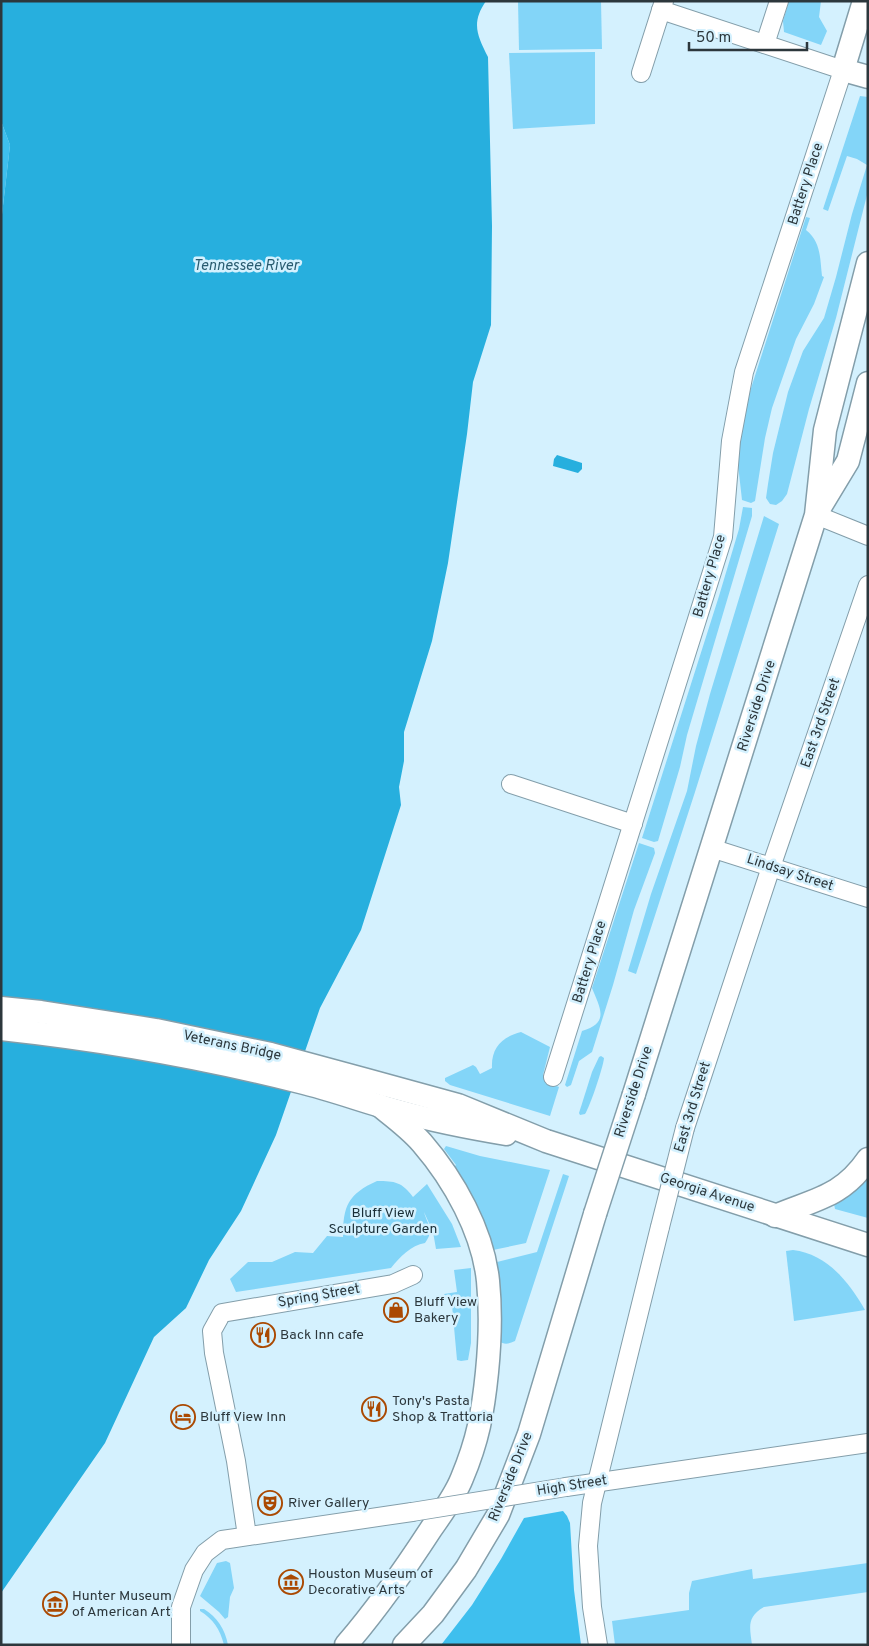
<svg xmlns="http://www.w3.org/2000/svg" width="869" height="1646" viewBox="0 0 869 1646" font-family="Overpass,sans-serif">
  <style>
    .green { fill: #83d5f8 }
    .forest { fill: #3ebfee }
    .water { fill: #27afde }
    .lines { fill: none; stroke-linecap: round; stroke-linejoin: round }
    .minor-casing { stroke: #839eaa; stroke-width: 20 }
    .major-casing { stroke: #839eaa; stroke-width: 25 }
    .minor { stroke: #fff; stroke-width: 18 }
    .major { stroke: #fff; stroke-width: 22 }
    .minor-bridge-casing { stroke: #839eaa; stroke-width: 20; stroke-linecap: butt }
    .major-bridge-casing { stroke: #839eaa; stroke-width: 25; stroke-linecap: butt }
    .minor-bridge { stroke: #fff; stroke-width: 18 }
    .major-bridge { stroke: #fff; stroke-width: 22 }
    .labels { text-anchor: middle; dominant-baseline: central; stroke-width: 5; stroke-linejoin: round; paint-order: stroke }
    .street-label { font-size: 14px; fill: #2c373c; stroke: #d4f1fe }
    .park-label { font-size: 14px; fill: #192e37; stroke: #d4f1fe }
    .poi-label { font-size: 14px; fill: #2c373c; stroke: #d4f1fe; text-anchor: start }
    .water-label { font-size: 15px; font-style: italic; fill: #295c70; stroke: #d4f1fe }
  </style>
  <rect width="100%" height="100%" fill="#d4f1fe"/>
  <g class="green">
    <path d="M518,1H601L602,49L519,50Z"/>
    <path d="M789,1H821L819,17L827,31L821,45L784,32L783,21Z"/>
    <path d="M595,52V124L513,129L509,53Z"/>
    <path d="M860,96L868,97V191L836,318L809,409L787,494L782,501L776,505L770,504L766,498L768,484L773,453L788,392L803,351L824,318L836,277L852,214L867,165L857,159L847,156L828,211L823,209Z"/>
    <path d="M806,217L810,218L806,230C821,242 820,258 822,276L824,277L814,304L796,339L772,408L765,438L755,501L751,503L742,500L736,447L744,410Z"/>
    <path d="M743,507L752,508V516L687,735L680,767L658,841L654,842L642,838L719,596L739,529Z"/>
    <path d="M764,516L779,524L695,792L636,974L628,971L651,894L687,791L696,746L710,694Z"/>
    <path d="M639,843L654,848L655,853L634,910L613,985L592,1052L579,1061L571,1085L567,1087L565,1085L582,1031C610,1023 600,1008 592,988Z"/>
    <path d="M521,1032L550,1047L543,1075L551,1077L549,1083L559,1087L550,1116L450,1085L445,1081V1078L473,1065L476,1067L480,1074L492,1068C491,1048 502,1037 521,1032Z"/>
    <path d="M601,1056L604,1058C603,1068 590,1106 585,1114L580,1115L579,1113L592,1072L599,1057Z"/>
    <path d="M446,1146L480,1156L550,1170L526,1243L493,1250L453,1168L456,1165L444,1149Z"/>
    <path d="M563,1174L569,1176L515,1341C509,1344 504,1345 499,1341L502,1309L497,1262L537,1252Z"/>
    <path d="M868,1175V1218L835,1209L834,1204L850,1193Z"/>
    <path d="M377,1181C395,1181 402,1182 413,1197L427,1184L452,1224L461,1247L436,1249L433,1232L424,1212C427,1224 435,1230 425,1243C411,1245 400,1257 391,1268L236,1292L230,1279L248,1262H272L295,1252L313,1253L327,1236L343,1237C343,1206 348,1194 377,1181Z"/>
    <path d="M793,1250C827,1254 849,1282 865,1310L794,1321L786,1251Z"/>
    <path d="M471,1268V1343L468,1360L461,1361L457,1360L452,1305L444,1294L457,1292L454,1270Z"/>
    <path d="M226,1561L230,1563L234,1588L230,1597L228,1617L225,1619L219,1612L200,1596L217,1563Z"/>
    <path d="M868,1563V1592L764,1607C746,1617 750,1628 752,1645H615L612,1621L689,1610V1593L692,1581L752,1569L753,1579Z"/>
    <path d="M200,1609H204C217,1617 225,1629 228,1645H224C220,1629 213,1619 200,1611Z"/>
  </g>
  <g class="forest">
    <path d="M1,121L10,145L1,223Z"/>
    <path d="M563,1511L567,1516L570,1523L574,1590L581,1645H441L472,1605L501,1559L524,1518Z"/>
  </g>
  <g class="water">
    <path d="M1,1H486C471,23 477,35 488,57L492,226L491,325L473,382L467,434L448,563L432,641L404,732V761L399,787L401,805L361,930L320,1008L276,1135L241,1211L209,1260L186,1308L154,1337L105,1443L1,1593V223L10,145L1,121Z"/>
    <path d="M557,455L582,463V469L578,473L553,466L554,459Z"/>
  </g>
  <g class="lines">
    <defs>
      <g id="minor">
        <path d="M765,44L779,1"/>
        <path d="M641,73L664,1"/>
        <path d="M816,515L868,536"/>
        <path d="M511,784L633,824"/>
        <path d="M711,848L868,898"/>
        <path d="M553,1077L723,537L731,441L744,372L843,70L661,10"/>
        <path d="M685,1128L771,867L868,585"/>
        <path d="M566,1487L868,1443"/>
        <path d="M247,1536L236,1461L214,1353L212,1331L222,1313L393,1284L413,1275"/>
        <path d="M181,1645V1607L194,1570L205,1553L222,1540L412,1512"/>
        <path d="M598,1645L592,1607L588,1546L592,1503L660,1227"/>
      </g>
      <g id="major">
        <path d="M864,1L843,70L868,77"/>
        <path d="M819,509L848,461L868,383"/>
        <path d="M1,1008L41,1012L156,1030L271,1054L367,1080L458,1105L546,1141L868,1245"/>
        <path d="M1,1029C103,1040 201,1057 300,1082C333,1090 365,1102 398,1111C434,1121 470,1128 506,1134"/>
        <path d="M634,1094L816,515L825,430L868,263"/>
        <path d="M775,1216C815,1199 842,1197 868,1159"/>
        <path d="M346,1645C377,1609 405,1569 431,1529C442,1513 455,1496 462,1478C478,1440 483,1412 487,1372C490,1342 491,1311 488,1281C483,1232 454,1180 422,1143C410,1129 395,1118 380,1106"/>
        <path d="M404,1645L433,1614L466,1569L498,1515L529,1434L595,1214"/>
      </g>
    </defs>
    <use href="#minor" class="minor-casing"/>
    <use href="#major" class="major-casing"/>
    <use href="#minor" class="minor"/>
    <use href="#major" class="major"/>
    <defs>
      <g id="minor-bridge">
        <path d="M660,1227L685,1128"/>
        <path d="M412,1512L566,1487"/>
      </g>
      <path id="major-bridge" d="M595,1214L634,1094"/>
    </defs>
    <use href="#minor-bridge" class="minor-bridge-casing"/>
    <use href="#major-bridge" class="major-bridge-casing"/>
    <use href="#minor-bridge" class="minor-bridge"/>
    <use href="#major-bridge" class="major-bridge"/>
  </g>
  <defs>
    <symbol id="shop-ring" viewBox="-11 -11 22 22"><circle r="9.5" fill="#d4f1fe" stroke="#aa4902" stroke-width="1.5"/><path d="M-5-2.5h2.3a2.7 3.5 0 0 1 5.4 0H5L5.5 6h-11ZM-1.5-2.5h3a1.5 2.3 0 0 0-3 0Z" fill="#aa4902"/></symbol>
    <symbol id="restaurant-ring" viewBox="-11 -11 22 22"><circle r="9.5" fill="#d4f1fe" stroke="#aa4902" stroke-width="1.5"/><path d="M-5-6h1v4h1v-4h1v4h1v-4h1v5L-1.5 .5V6h-2V.5L-5-1ZM5-6V6H3V1.5H1.5Q1.5-4 5-6Z" fill="#aa4902"/></symbol>
    <symbol id="hotel-ring" viewBox="-11 -11 22 22"><circle r="9.5" fill="#d4f1fe" stroke="#aa4902" stroke-width="1.5"/><path d="M-6-4.5h1.5V1H6V5H4.5V3h-9V5H-6ZM-4 0a1.8 1.8 0 1 1 3.6 0ZM.5 0V-2.5h3Q6-2.5 6 0Z" fill="#aa4902"/></symbol>
    <symbol id="theatre-ring" viewBox="-11 -11 22 22"><circle r="9.5" fill="#d4f1fe" stroke="#aa4902" stroke-width="1.5"/><path d="M-5-5.5Q0-4 5-5.5V0Q5 5 0 6Q-5 5-5 0ZM-3.3-2.5H-1v1.5H-3.3ZM1-2.5H3.3v1.5H1ZM-2.8 1Q0 5.5 2.8 1Z" fill="#aa4902"/></symbol>
    <symbol id="museum-ring" viewBox="-11 -11 22 22"><circle r="9.5" fill="#d4f1fe" stroke="#aa4902" stroke-width="1.5"/><path d="M0-6L6-3V-2H-6V-3ZM-5-1h2V3h-2ZM-1-1h2V3h-2ZM3-1h2V3H3ZM-6 4H6V6H-6Z" fill="#aa4902"/></symbol>
  </defs>
  <g fill-rule="evenodd">
    <use href="#shop-ring" x="382" y="1296" width="28" height="28"/>
    <use href="#restaurant-ring" x="249" y="1321" width="28" height="28"/>
    <use href="#restaurant-ring" x="360" y="1395" width="28" height="28"/>
    <use href="#hotel-ring" x="169" y="1403" width="28" height="28"/>
    <use href="#theatre-ring" x="256" y="1489" width="28" height="28"/>
    <use href="#museum-ring" x="277" y="1568" width="28" height="28"/>
    <use href="#museum-ring" x="41" y="1590" width="28" height="28"/>
  </g>
  <g class="labels">
    <g class="street-label">
      <text transform="translate(806 184) rotate(-72)">Battery Place</text>
      <text transform="translate(710 576) rotate(-74)">Battery Place</text>
      <text transform="translate(757 706) rotate(-72)">Riverside Drive</text>
      <text transform="translate(821 723) rotate(-71)">East 3rd Street</text>
      <text transform="translate(790 873) rotate(18)">Lindsay Street</text>
      <text transform="translate(590 962) rotate(-73)">Battery Place</text>
      <text transform="translate(232 1046) rotate(12)">Veterans Bridge</text>
      <text transform="translate(634 1092) rotate(-72)">Riverside Drive</text>
      <text transform="translate(693 1107) rotate(-73)">East 3rd Street</text>
      <text transform="translate(707 1193) rotate(18)">Georgia Avenue</text>
      <text transform="translate(319 1296) rotate(-10)">Spring Street</text>
      <text transform="translate(511 1477) rotate(-68)">Riverside Drive</text>
      <text transform="translate(572 1486) rotate(-9)">High Street</text>
    </g>
    <g class="park-label">
      <text x="383" y="1213">Bluff View<tspan x="383" dy="16">Sculpture Garden</tspan></text>
    </g>
    <g class="poi-label">
      <text x="414" y="1302">Bluff View<tspan x="414" dy="16">Bakery</tspan></text>
      <text x="280" y="1335">Back Inn cafe</text>
      <text x="392" y="1401">Tony's Pasta<tspan x="392" dy="16">Shop &amp; Trattoria</tspan></text>
      <text x="200" y="1417">Bluff View Inn</text>
      <text x="288" y="1503">River Gallery</text>
      <text x="308" y="1574">Houston Museum of<tspan x="308" dy="16">Decorative Arts</tspan></text>
      <text x="72" y="1596">Hunter Museum<tspan x="72" dy="16">of American Art</tspan></text>
    </g>
    <g class="water-label">
      <text x="246" y="266">Tennessee River</text>
    </g>
  </g>
  <rect width="869" height="1646" fill="none" stroke="#2c373c" stroke-width="5"/>
  <path d="M689 42v8h118v-8" fill="none" stroke="#2c373c" stroke-width="2.5"/>
  <text x="696" y="42" font-size="15" fill="#2c373c" stroke="#d4f1fe" stroke-width="4" paint-order="stroke">50 m</text>
</svg>
